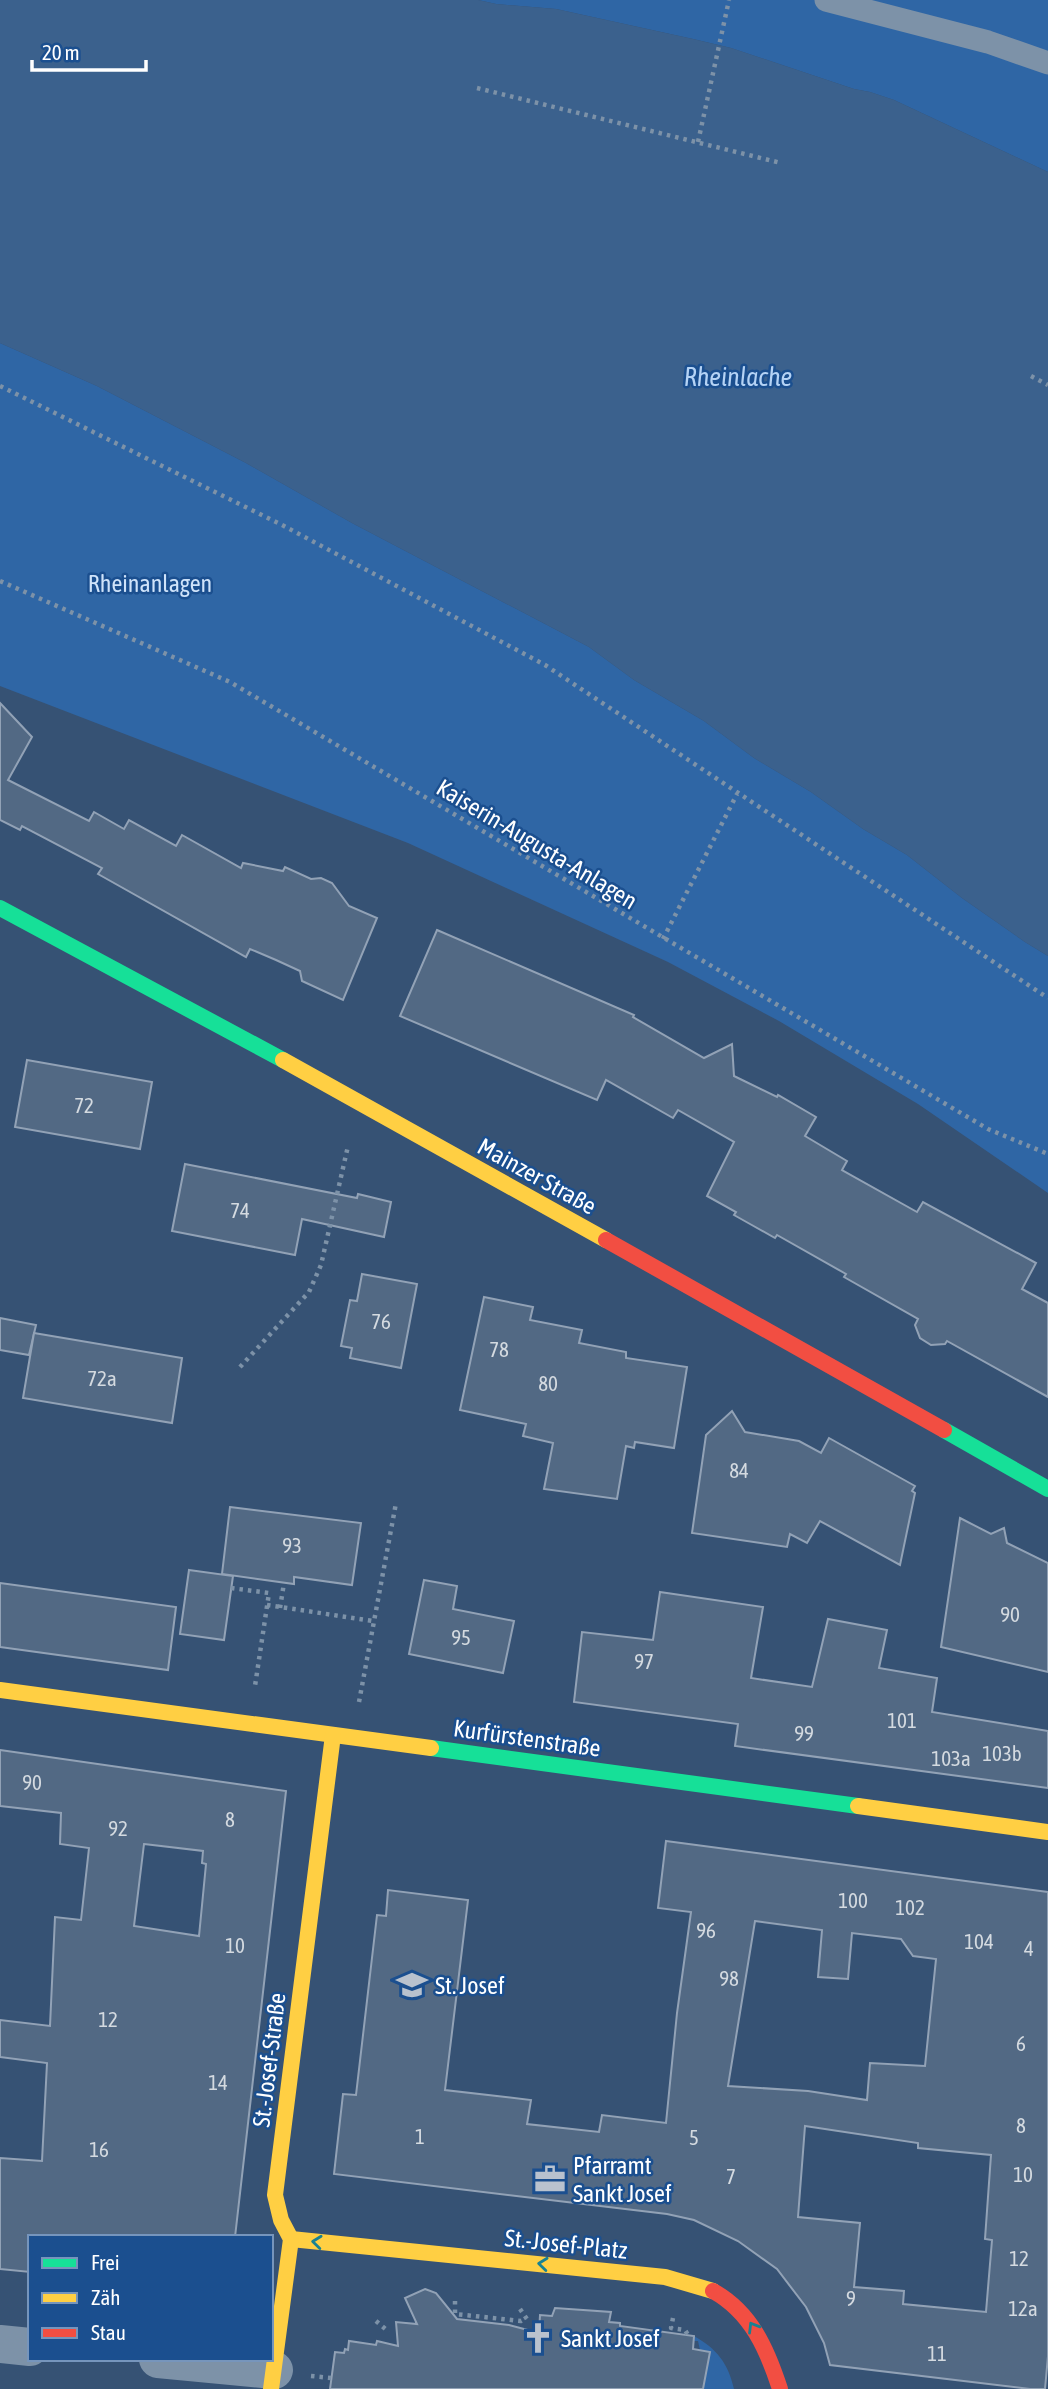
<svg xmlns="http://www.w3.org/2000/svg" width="1048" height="2389" viewBox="0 0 1048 2389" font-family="'Asap Condensed',sans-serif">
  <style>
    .green { fill: #2f66a5 }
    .water { fill: #3b618d }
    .building { fill: #526984; stroke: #92a2b6; stroke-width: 2; fill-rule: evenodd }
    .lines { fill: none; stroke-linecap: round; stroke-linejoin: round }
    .path { stroke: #7d92a8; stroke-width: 4.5; stroke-dasharray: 3.5 5; stroke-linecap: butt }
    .lane { stroke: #7d92a8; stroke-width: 23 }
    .street { stroke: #7d92a8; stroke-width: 38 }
    .fast { stroke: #16e098; stroke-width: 16 }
    .slow { stroke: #ffcf43; stroke-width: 16 }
    .jam { stroke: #f24e42; stroke-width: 16 }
    .oneway { stroke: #198292 }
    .labels { text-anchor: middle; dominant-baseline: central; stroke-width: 5; stroke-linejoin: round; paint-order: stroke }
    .number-label { font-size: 21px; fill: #d4dae0 }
    .park-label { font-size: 24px; fill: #cfe3fa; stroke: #1b4f8f }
    .street-label { font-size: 24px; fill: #fff; stroke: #1b4f8f }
    .poi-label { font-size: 24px; fill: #fff; stroke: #1b4f8f; text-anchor: start }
    .water-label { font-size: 26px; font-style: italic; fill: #b5d3f5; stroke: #1b4f8f }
  </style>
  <rect width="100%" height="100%" fill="#365274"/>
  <g class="green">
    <path d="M478,0H1048V172L894,100L870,92L854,89L731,48L693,39L556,9L496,4Z"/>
    <path d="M0,343L97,386L246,463L352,523L589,647L634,680L704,721L754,758L811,792L863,829L907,855L962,898L1025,942L1048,956V1193L918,1104L779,1021L668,962L408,843L0,686Z"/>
    <path d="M694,2336C717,2349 728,2363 734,2389H701L710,2352L700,2350L698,2341H693Z"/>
  </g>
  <path class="water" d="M0,0H478L496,4L556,9L693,39L731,48L854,89L870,92L894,100L1048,172V956L1025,942L962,898L907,855L863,829L811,792L754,758L704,721L634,680L589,647L352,523L246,463L97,386L0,343Z"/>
  <g class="building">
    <path d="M0,703L32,737L8,780L89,821L94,812L124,829L129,820L176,846L182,835L241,868L243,863L283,871L285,867L311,879L321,878L332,883L349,906L377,918L343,1000L302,981L300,971L276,960L250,949L246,957L98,874L102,868L22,826L20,830L0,820Z"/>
    <path d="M437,930L634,1015L633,1017L704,1058L732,1044L734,1076L777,1097L778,1095L816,1117L805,1136L847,1161L842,1170L917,1212L923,1202L1036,1263L1022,1289L1048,1303V1397L947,1341L945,1344L931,1345L920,1338L915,1325L918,1319L844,1277L846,1274L777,1235L775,1238L750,1224L734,1215L736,1212L707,1196L734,1142L678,1110L673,1118L606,1080L597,1100L400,1016Z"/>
    <path d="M27,1060L152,1082L140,1149L15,1127Z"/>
    <path d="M185,1164L357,1198L358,1194L391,1202L384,1237L302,1219L295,1255L172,1231Z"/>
    <path d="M362,1274L417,1284L401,1368L350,1358L352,1348L341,1346L350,1300L357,1301Z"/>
    <path d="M484,1297L533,1307L530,1320L582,1330L579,1343L626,1352V1358L687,1367L674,1448L635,1442L634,1448L626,1446L617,1499L544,1489L553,1443L523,1436L526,1424L460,1410Z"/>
    <path d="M0,1318L36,1325L29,1355L0,1350Z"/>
    <path d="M34,1333L182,1358L172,1423L23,1398Z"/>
    <path d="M732,1411L745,1432L799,1441L821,1453L829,1438L915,1486L912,1491L915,1493L900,1565L820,1521L807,1543L790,1534L787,1547L692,1533L706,1435Z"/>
    <path d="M230,1507L361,1523L352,1585L294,1577V1584L222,1574Z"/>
    <path d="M960,1518L991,1534L1004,1528L1007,1543L1048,1563V1672L941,1647Z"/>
    <path d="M189,1570L233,1576L224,1640L180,1634Z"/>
    <path d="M424,1580L457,1586L453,1609L514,1621L503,1673L409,1654Z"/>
    <path d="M0,1583L176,1607L168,1670L0,1647Z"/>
    <path d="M660,1592L763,1607L751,1678L812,1687L828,1619L887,1630L879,1668L937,1678L932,1712L1048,1731V1788L735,1746L738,1724L574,1702L582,1632L653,1640Z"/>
    <path d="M0,1750L286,1791L235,2237H30V2272L0,2269V2158L42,2161L47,2063L0,2057V2020L50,2026L55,1917L81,1920L89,1848L60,1844L61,1813L0,1806ZM144,1844L203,1851L202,1863L206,1864L199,1936L134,1926Z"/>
    <path d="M666,1841L1048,1892V2356L1045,2389H1030L830,2365L824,2343L806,2307L777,2269L738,2241L694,2220L667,2214L334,2174L343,2094L356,2095L377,1915L386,1916L388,1890L468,1900L445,2090L531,2100L527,2124L599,2132L602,2115L666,2123L677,2013L691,1912L658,1908ZM755,1921L822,1930L818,1977L848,1979L852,1933L901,1939L913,1956L936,1959L925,2066L870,2063L867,2100L808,2091L728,2086ZM805,2126L918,2143V2148L991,2155L985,2239L992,2240L986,2312L903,2304L904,2291L854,2287L860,2223L798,2217Z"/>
    <path d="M425,2289L436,2293L457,2319L509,2325L539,2333L540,2315L552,2316L555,2308L611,2312L609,2322L620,2323V2326L694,2336L693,2349L710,2352L703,2389H330L335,2352L344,2353L345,2349L348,2350L349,2341L376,2345L377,2341L398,2346L396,2322L417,2324L405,2298Z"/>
  </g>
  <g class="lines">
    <g class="path">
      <path d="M477,88L781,163"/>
      <path d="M698,142L729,0"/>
      <path d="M1031,376L1048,385"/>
      <path d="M0,386L284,526L545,665L1048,998"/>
      <path d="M0,581L230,682L988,1129L1048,1154"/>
      <path d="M663,939L737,794"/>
      <path d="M240,1367L309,1292L321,1265L348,1146"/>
      <path d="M231,1588L269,1593L255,1686"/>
      <path d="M267,1605L373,1621"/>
      <path d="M280,1608L284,1583"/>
      <path d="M359,1702L396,1503"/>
      <path d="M455,2301V2314L521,2321L526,2318"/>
      <path d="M520,2309L529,2322"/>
      <path d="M673,2318L671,2328L685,2330L688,2335"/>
      <path d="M376,2321L389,2332"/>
      <path d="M311,2376L331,2378"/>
    </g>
    <path class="lane" d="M826,0L988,42L1048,63"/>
    <g class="street">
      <path d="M0,2344L30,2347"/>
      <path d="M158,2359L274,2370"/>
    </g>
    <g class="fast">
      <path d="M0,908L283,1060"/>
      <path d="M944,1430L1048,1489"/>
      <path d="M431,1748L858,1806"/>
    </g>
    <g class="slow">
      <path d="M283,1060L606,1240"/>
      <path d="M0,1690L431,1748"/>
      <path d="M858,1806L1048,1832"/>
      <path d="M291,2239L665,2277L713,2291"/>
      <path d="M271,2389L291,2239L281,2220L275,2195L333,1735"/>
    </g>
    <g class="jam">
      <path d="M606,1240L944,1430"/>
      <path d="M713,2291C751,2312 767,2349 780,2389"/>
    </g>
  </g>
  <defs><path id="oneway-chevron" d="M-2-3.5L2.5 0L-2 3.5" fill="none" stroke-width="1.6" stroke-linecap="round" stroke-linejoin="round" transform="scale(1.75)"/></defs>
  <g class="oneway">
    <use href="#oneway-chevron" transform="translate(317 2242) rotate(-174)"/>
    <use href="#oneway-chevron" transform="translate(543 2264) rotate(-174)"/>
    <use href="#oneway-chevron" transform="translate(753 2327) rotate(-121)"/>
  </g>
  <defs>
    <symbol id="school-bare" viewBox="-9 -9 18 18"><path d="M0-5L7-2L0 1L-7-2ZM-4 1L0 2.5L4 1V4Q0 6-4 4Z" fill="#b9c2ce" stroke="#1b4f8f" stroke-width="2.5" paint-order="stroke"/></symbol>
    <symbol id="office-bare" viewBox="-9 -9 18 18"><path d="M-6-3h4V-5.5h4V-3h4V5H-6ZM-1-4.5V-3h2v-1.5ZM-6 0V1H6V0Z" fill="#b9c2ce" stroke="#1b4f8f" stroke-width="2.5" paint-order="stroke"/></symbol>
    <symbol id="church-bare" viewBox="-9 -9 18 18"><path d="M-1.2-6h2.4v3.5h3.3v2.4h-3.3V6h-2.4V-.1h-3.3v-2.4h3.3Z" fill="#b9c2ce" stroke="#1b4f8f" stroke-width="2.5" paint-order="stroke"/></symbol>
  </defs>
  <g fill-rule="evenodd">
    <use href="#school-bare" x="390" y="1963" width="44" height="44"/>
    <use href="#office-bare" x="528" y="2157" width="44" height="44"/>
    <use href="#church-bare" x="516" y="2316" width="44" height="44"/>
  </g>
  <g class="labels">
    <g class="number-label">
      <text x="84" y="1105">72</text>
      <text x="240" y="1210">74</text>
      <text x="381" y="1321">76</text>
      <text x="499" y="1349">78</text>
      <text x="102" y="1378">72a</text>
      <text x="548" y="1383">80</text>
      <text x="739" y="1470">84</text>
      <text x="292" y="1545">93</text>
      <text x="1010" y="1614">90</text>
      <text x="461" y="1637">95</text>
      <text x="644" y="1661">97</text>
      <text x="902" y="1720">101</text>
      <text x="804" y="1733">99</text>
      <text x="1002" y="1753">103b</text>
      <text x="951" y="1758">103a</text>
      <text x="32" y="1782">90</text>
      <text x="230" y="1819">8</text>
      <text x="118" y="1828">92</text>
      <text x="853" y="1900">100</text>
      <text x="910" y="1907">102</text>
      <text x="706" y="1930">96</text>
      <text x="979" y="1941">104</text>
      <text x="235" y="1945">10</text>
      <text x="1029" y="1948">4</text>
      <text x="729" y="1978">98</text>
      <text x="108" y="2019">12</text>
      <text x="1021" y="2043">6</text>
      <text x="218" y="2082">14</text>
      <text x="1021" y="2125">8</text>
      <text x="420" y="2136">1</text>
      <text x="694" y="2137">5</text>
      <text x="99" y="2149">16</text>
      <text x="1023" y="2174">10</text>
      <text x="731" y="2176">7</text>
      <text x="1019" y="2258">12</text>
      <text x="851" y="2298">9</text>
      <text x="1023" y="2308">12a</text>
      <text x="937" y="2353">11</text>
    </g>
    <g class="park-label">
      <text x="150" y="583">Rheinanlagen</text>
    </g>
    <g class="street-label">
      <text transform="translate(537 844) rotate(31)">Kaiserin-Augusta-Anlagen</text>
      <text transform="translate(537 1176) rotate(29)">Mainzer Straße</text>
      <text transform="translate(527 1738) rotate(8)">Kurfürstenstraße</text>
      <text transform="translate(269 2060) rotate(-83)">St.-Josef-Straße</text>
      <text transform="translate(566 2244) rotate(6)">St.-Josef-Platz</text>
    </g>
    <g class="poi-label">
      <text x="435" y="1985">St. Josef</text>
      <text x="573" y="2165">Pfarramt<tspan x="573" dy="28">Sankt Josef</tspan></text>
      <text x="561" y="2338">Sankt Josef</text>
    </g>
    <g class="water-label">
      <text x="738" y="377">Rheinlache</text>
    </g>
  </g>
  <rect x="28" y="2235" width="245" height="126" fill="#1b4f8f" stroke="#7695bc" stroke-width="2"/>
  <rect x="42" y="2258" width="35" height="10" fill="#16e098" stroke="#7695bc" stroke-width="2"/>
  <text x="91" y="2270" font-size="21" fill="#ffffff">Frei</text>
  <rect x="42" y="2293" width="35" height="10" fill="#ffcf43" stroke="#7695bc" stroke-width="2"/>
  <text x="91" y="2305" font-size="21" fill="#ffffff">Zäh</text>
  <rect x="42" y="2328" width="35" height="10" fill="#f24e42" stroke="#7695bc" stroke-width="2"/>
  <text x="91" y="2340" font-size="21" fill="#ffffff">Stau</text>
  <path d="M32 60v10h114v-10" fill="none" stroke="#ffffff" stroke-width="3.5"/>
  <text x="42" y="60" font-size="21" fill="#ffffff" stroke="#1b4f8f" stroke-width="5" paint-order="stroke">20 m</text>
</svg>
